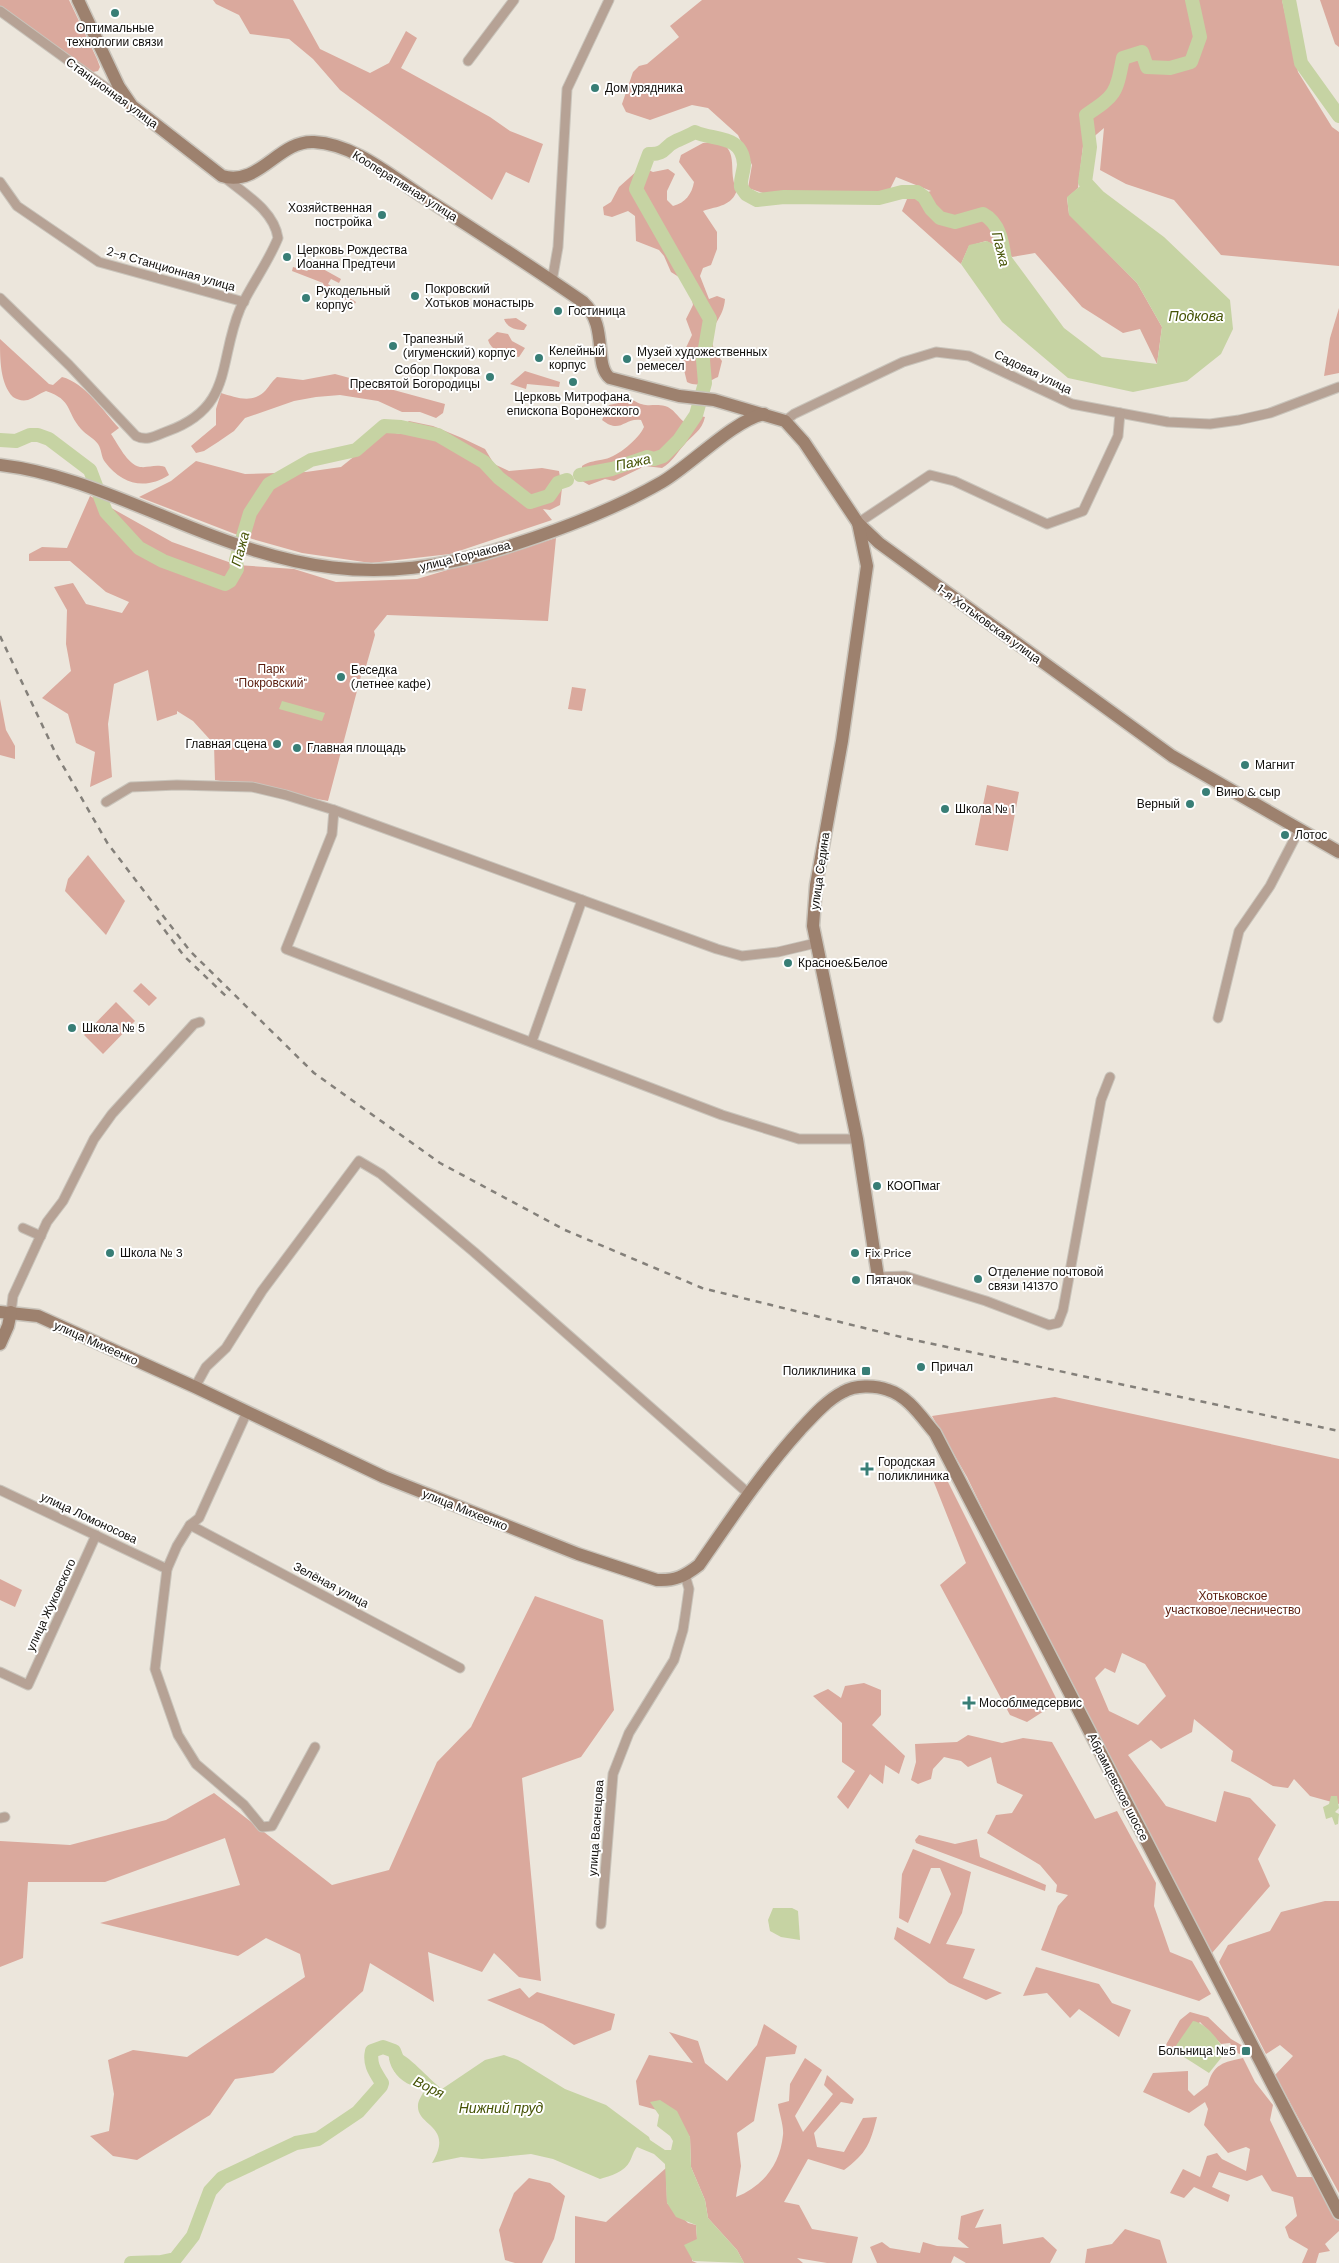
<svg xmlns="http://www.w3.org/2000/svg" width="1339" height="2263" viewBox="0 0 1339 2263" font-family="'DM Sans',sans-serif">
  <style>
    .green { fill: #daa99d; fill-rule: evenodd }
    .water { fill: #c6d3a3 }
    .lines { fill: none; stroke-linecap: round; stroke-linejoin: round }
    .river { stroke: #c6d3a3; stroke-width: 14 }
    .street-casing { stroke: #c9c4bb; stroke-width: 11 }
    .secondary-casing { stroke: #c9c4bb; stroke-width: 15 }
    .street { stroke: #b6a295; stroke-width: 9 }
    .secondary { stroke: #9d816e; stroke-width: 12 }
    .rail { stroke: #84807a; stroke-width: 2.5; stroke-dasharray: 6 6; stroke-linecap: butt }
    .poi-dot { fill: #387e76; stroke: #fff; stroke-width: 2 }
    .labels { text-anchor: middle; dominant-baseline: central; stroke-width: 4; stroke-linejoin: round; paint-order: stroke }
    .poi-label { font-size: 12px; fill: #110f0c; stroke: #fff; text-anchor: start }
    .street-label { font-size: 12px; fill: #110f0c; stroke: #fff }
    .park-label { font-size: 12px; fill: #5b1d0e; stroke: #fff }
    .water-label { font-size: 14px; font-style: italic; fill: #455305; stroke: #fff }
  </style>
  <rect width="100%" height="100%" fill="#ece6dc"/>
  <g class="green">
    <path d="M0,0H69L97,59L100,67L98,71L93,72L82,65L0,6Z"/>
    <path d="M213,0H293L320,49L370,73L389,63L406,31L417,38L401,68L490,117L510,131L543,144L529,183L506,172L492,200L340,90L313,59L289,39L250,34L239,15L216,4Z"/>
    <path d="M702,0H1282L1298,72L1332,127L1339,132V266L1221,255L1174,200L1126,184L1100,170L1104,128L1083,146L1078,188L1067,198L1069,214L1137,283L1162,327L1157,364L1140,329L1123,333L1082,307L1035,253L1012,257L1008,252L986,241L969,246L961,264L902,211L907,199L931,191L896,177L889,191L763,193L748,188L752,165L738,135L708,108L692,105L650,120L626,112L622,104L633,72L639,66L647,64L679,37L670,26Z"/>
    <path d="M1320,0H1339V47L1335,44Z"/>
    <path d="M719,141C740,152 727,173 737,190C732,206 718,206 703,211L717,232V249L711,265L703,268L700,276L709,299L717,296L725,299C723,327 697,328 722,361L718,377C707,382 699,388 687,382L681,358L692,335L686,319L693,305L690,288L685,281L671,272L664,256L659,250L636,241L635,216L628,211L612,217L604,215L603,207L611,202L619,187L638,170L646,169L653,172L668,169L675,174L667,191V200L673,206C685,203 692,194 694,182L679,162L681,155L703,143Z"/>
    <path d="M314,264L341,279L339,283L331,279L328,284L356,302L353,307L343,297L326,293L323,283L292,271L293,267L307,271Z"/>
    <path d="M1339,308V373L1324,376L1330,338Z"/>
    <path d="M516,318L527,325L524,330C516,330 507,328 504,319Z"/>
    <path d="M497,332L508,334L512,341L525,348L519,357C507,355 492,353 488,340Z"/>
    <path d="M0,339L49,384L53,385L62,377C85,383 103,411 119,428L111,434C118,444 127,464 140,467C149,468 155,464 165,467L169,475C146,490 122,485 105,462C101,457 102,450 98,444C94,438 86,435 81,429C66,412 73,400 46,391C40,393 34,398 28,400C22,401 18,400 13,397C0,384 0,359 0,339Z"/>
    <path d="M525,371L560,382L559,387L527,384L526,389L510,384Z"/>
    <path d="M335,374L445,404L443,413L436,418L420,412H402L378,401L340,395L316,397L294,401L245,418L234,431L218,442L204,451L196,453L191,446L216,425V409L221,393C235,397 251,404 264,392C269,387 271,382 277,377L303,380Z"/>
    <path d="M633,400C647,409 652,403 665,406C673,408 678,417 684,422L700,416L705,417C702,431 692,435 684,445C676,454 672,462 662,468L645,466L614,481L605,479L589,485L582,481V466C590,461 596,461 605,459C617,457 639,439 644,427L641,420C624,417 621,435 602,420L609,405Z"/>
    <path d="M409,421L433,426L462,438L485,449L494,464L509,471L542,468L559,471L562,488L560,505L550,510L543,509L552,520L450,554L371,563L302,553L235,534L139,497L171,481L196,461L245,474L306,472L341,467L386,431L400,434L402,426Z"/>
    <path d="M90,496L172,542L237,565L294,569L336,582L417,579L556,538L548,621L387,615L374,631L375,635L365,670L362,672L328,801L215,780L214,744L193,721L177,711V714L157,721L148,670L114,684L108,724L112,777L90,787L95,752L76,743L68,714L42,698L71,671L66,644L67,610L54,587L73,583L86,604L122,613L129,602L106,592L70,561H29V554L42,547L67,548Z"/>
    <path d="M572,687L586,689L582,711L568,709Z"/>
    <path d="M0,699L6,730L15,746V759L0,755Z"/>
    <path d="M987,785L1019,792L1008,851L975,845Z"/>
    <path d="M88,855L125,901L106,935L65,891L68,879Z"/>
    <path d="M141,983L157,998L149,1006L133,991Z"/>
    <path d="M116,1002L135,1021L103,1054L84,1035Z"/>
    <path d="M1055,1397L1339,1459V1804L1310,1796L1294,1779L1288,1788L1273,1786L1231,1761L1233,1751L1194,1719L1192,1732L1161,1749L1151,1740L1128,1755L1166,1806L1216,1822L1224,1791L1250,1798L1276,1825L1258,1859L1270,1886L1212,1953L1054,1656L967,1477L932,1416ZM1122,1653L1145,1664L1166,1696L1138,1725L1109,1711L1095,1678L1105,1668L1115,1673Z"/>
    <path d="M943,1472L1058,1702L1027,1722L1010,1715L940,1585L966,1563L933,1480Z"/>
    <path d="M0,1579L22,1590L15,1607L0,1600Z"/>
    <path d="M535,1596L603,1620L614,1710L581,1757L522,1778L541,1981L519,1977L494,1953L482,1972L428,1952L434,2002L370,1963L363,1991L273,2073L235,2079L210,2115L137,2160L113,2156L90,2136L109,2131L114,2094L108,2060L133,2050L187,2057L305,1977L300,1954L266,1938L238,1956L100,1923L240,1885L225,1838L105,1882H28L23,1958L0,1967V1841L70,1845L166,1820L214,1793L332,1885L389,1870L437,1762L471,1727Z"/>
    <path d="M864,1683L881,1690V1715L872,1725L905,1756L899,1774L885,1765L883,1784L870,1774L848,1809L837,1797L855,1771L842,1762V1723L813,1696L828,1689L841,1698L845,1686Z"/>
    <path d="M968,1735L1002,1743L1023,1738L1052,1742L1095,1819L1117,1811L1156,1883L1154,1906L1170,1952L1192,1961L1211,1994L1199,2001L1041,1950L1058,1906L1068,1895L1056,1892L1057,1885L1040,1865L987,1833L996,1815L1012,1813L1023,1795L997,1783L991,1757L968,1767L961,1761L944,1757L933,1769L931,1779L918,1784L911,1780L916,1762L915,1744L957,1742Z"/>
    <path d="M919,1835L955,1844L977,1839L980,1857L1046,1885L1045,1891L916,1843L915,1840Z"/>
    <path d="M913,1849L971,1872L962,1913L946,1944L975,1949L963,1978L1002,1993L986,2000L949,1983L894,1939L897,1927L930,1944L951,1894L940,1868H931L908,1923L899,1918L902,1874Z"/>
    <path d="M1325,1901H1339V2193L1275,2075L1293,2056L1280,2045L1266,2054L1219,1962L1228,1945L1270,1931L1281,1912Z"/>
    <path d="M1036,1967L1099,1984L1112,2003L1131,2010L1119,2037L1079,2009L1070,2018L1047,1993L1023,1996Z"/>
    <path d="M520,1988L529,1998L537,1992L615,2014L611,2030L574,2045L543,2024L487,2000Z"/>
    <path d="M1190,2012L1208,2017L1231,2039L1243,2046L1242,2055L1235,2052L1230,2043L1221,2044L1200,2022L1173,2050L1180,2055L1169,2057L1163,2050L1180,2020Z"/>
    <path d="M764,2024L797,2046L795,2054L766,2057L754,2121L737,2133L741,2166L736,2197C763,2186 780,2165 783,2135C784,2126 779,2113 778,2104L789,2101L790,2084L805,2058L822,2070L795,2116L803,2132L833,2094L824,2085L827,2075L854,2099L852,2104L841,2102L814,2133L817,2147L844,2152L863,2118L877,2117C870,2144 867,2153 844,2170L808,2159L784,2202L799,2205L812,2229L858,2237L852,2263H827L797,2258L803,2263H744L737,2250L708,2218L705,2200L691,2167L690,2137L657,2110L639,2105L636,2081L649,2055L693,2063L669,2032L698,2041L705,2063L727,2081L757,2045Z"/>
    <path d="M1243,2058L1255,2082L1273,2105L1270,2120L1297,2177H1313L1339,2221V2231L1325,2244L1330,2251L1319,2253L1316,2263H1302L1308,2249L1289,2238L1285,2227L1297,2216L1293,2197L1272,2191L1262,2175L1247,2181L1219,2172L1212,2187L1230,2195L1228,2202L1194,2187L1184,2198L1170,2193L1183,2169L1200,2177L1207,2156L1217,2153L1222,2159L1246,2171L1250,2149L1246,2147L1228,2153L1204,2125L1208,2109L1205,2102L1189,2113L1143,2092L1153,2073L1188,2071V2090L1194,2096L1208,2085C1213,2064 1224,2062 1243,2058Z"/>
    <path d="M666,2168L667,2203L688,2223L696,2225L697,2239L692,2261L697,2263H575V2216L606,2222Z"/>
    <path d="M529,2178L550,2183L565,2196L554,2239L542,2263H515L505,2260L499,2230L514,2193Z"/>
    <path d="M984,2209L975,2228L1001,2224L1003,2244L1043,2237L1057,2250L1050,2263H966L954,2256L951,2263H877L870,2247L882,2242L890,2248L920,2253L923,2242L937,2246L969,2248L958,2239L961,2216Z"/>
    <path d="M1125,2229L1160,2240L1167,2263H1085L1087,2249L1112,2244Z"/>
  </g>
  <g class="water">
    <path d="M1085,182L1096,186L1164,237L1230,300L1233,329L1221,354L1187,381L1133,392L1068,378L1002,322L961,264L969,245L987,241L1008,252L1064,328L1102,357L1157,364L1162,327L1137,283L1069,215L1067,197Z"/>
    <path d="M282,701L325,713L322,721L279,709Z"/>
    <path d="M1331,1796H1337L1339,1808L1335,1812L1339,1814L1338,1824L1335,1825L1332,1817L1326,1819L1323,1807L1329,1804Z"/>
    <path d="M773,1908H792L798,1911L800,1940L781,1937L770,1931L768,1920Z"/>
    <path d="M1193,2021C1206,2023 1220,2041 1225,2053L1209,2073L1173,2050Z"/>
    <path d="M394,2051C410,2055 427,2078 442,2089L485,2060L504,2055L518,2060L565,2089L606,2105L649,2137L650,2140L665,2150H671L673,2141L670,2136L657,2126L659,2115L650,2102L660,2100L677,2111L690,2137L691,2167L705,2200L708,2218L737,2250L744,2263L693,2261L684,2245L697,2239L696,2225L676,2217L667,2203L665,2164L654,2154L637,2147C633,2152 633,2155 630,2161C625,2172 610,2176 600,2179L553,2159L531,2154L482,2159L461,2157L432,2163C455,2125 416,2127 418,2105C418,2101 422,2095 424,2091L414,2082L411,2085C400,2081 391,2070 389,2059Z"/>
  </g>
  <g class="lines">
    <g class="river">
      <path d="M1289,0L1301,63L1339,116"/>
      <path d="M1097,195L1085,182L1090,147L1086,115C1116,95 1116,94 1123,58L1142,52L1147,67L1170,68L1191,62L1200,37L1192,0"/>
      <path d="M0,440L16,441L30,435H38L49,439L90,470L106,512L139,548L163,561L225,584L230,581L237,569L236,560L250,513L269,484L311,460L356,450L384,426L401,427L438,435L484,462L499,478L530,502L549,496L558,483L567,480"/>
      <path d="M580,475L612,469L647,457L654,459L663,456L679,440L696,415L705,383L703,360L710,319L636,189L649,154C666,155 664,146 676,141C683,138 688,136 695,132C714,141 742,134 744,164C744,171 740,179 741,187L746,194L757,200L784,197L879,198L902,192H917L924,197L931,209L940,218L955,222L983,214C1002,224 1003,248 1006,267"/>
      <path d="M131,2263L161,2262L175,2259L193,2236L210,2191L222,2178L296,2143L318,2139L358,2112L381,2086L382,2083C375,2072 369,2064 372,2051L383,2047L394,2051L400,2067"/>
    </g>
    <defs>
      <g id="street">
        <path d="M0,11L127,103"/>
        <path d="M468,61L514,0"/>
        <path d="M0,182L17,206L99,262L244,302"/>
        <path d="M552,281L558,247L567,89L609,0"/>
        <path d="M0,298L69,365L136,436C147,442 157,435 168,431C234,407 218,361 240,309C251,285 268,263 278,238C274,210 243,193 223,176"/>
        <path d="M785,421L794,414L903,362L936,352L969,356L1072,404L1168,422L1210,424L1239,420L1270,413L1339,387"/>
        <path d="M858,523L930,475L954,481L1047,524L1083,511L1118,436L1120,413"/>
        <path d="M106,802L131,787L177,785L252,787L286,795L334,810L717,949L742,956L778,952L816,943"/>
        <path d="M334,810L332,834L286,949L722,1115L799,1139H857"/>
        <path d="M1218,1018L1239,931L1270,886L1299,830"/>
        <path d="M532,1041L582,900"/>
        <path d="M23,1228L41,1236"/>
        <path d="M878,1277L905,1276L986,1301L1049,1325L1058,1323L1063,1310L1101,1100L1110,1077"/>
        <path d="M11,1312L13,1296L47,1222L63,1201L94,1139L112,1114L194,1024L200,1022"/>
        <path d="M195,1387L206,1367L226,1348L262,1291L359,1161L381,1174L474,1252L749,1494"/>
        <path d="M247,1412L199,1518L190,1525L177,1546L167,1569L155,1669L178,1735L196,1764L244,1805L262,1827L272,1826L315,1747"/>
        <path d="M0,1490L167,1569"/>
        <path d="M190,1525L460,1668"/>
        <path d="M0,1672L28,1685L96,1535"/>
        <path d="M0,1818L5,1817"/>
        <path d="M601,1924L613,1774L629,1733L674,1660L683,1630L686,1610L689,1589L685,1575"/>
      </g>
      <g id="secondary">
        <path d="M78,0L119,87L132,106L222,176C260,187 278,140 314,142C355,144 392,177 425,198C478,232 531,266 583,302C609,326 593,365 610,378L679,396L714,400L785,421L804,442L858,523L879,543L1172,756L1339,852"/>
        <path d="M0,465C60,472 113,496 168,518C290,569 373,589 503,548C557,531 612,511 662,482C691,465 734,420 764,414"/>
        <path d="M858,523L867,566L842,741L816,885L813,926L857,1139L878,1277"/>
        <path d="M0,1312L38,1316L195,1387L384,1477L578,1554L657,1580C675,1581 685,1576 699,1565C731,1519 762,1472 800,1430C812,1417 827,1400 843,1392C855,1385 875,1385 888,1390C908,1396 922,1418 935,1433L1339,2213"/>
        <path d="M0,1344L8,1326L11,1312"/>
      </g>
    </defs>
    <use href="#street" class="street-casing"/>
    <use href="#secondary" class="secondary-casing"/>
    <use href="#street" class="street"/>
    <use href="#secondary" class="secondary"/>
    <g class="rail">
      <path d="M0,636L55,752L108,844L190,951L314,1073L440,1163L565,1230L702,1288L905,1338L1339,1431"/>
      <path d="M157,920L184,956L229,999"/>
    </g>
  </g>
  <g class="poi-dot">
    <circle cx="115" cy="13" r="5"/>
    <circle cx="595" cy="88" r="5"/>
    <circle cx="382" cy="215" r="5"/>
    <circle cx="287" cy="257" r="5"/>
    <circle cx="415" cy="296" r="5"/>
    <circle cx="306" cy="298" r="5"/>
    <circle cx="558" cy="311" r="5"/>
    <circle cx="393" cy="346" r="5"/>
    <circle cx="539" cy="358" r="5"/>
    <circle cx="627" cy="359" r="5"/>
    <circle cx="490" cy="377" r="5"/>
    <circle cx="573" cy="382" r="5"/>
    <circle cx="341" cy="677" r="5"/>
    <circle cx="277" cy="744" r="5"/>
    <circle cx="297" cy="748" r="5"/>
    <circle cx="1245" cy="765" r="5"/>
    <circle cx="1206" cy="792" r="5"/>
    <circle cx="1190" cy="804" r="5"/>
    <circle cx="945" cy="809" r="5"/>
    <circle cx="1285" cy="835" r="5"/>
    <circle cx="788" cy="963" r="5"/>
    <circle cx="72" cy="1028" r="5"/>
    <circle cx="877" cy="1186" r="5"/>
    <circle cx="110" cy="1253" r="5"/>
    <circle cx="855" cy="1253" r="5"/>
    <circle cx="978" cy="1279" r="5"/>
    <circle cx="856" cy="1280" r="5"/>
    <circle cx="921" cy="1367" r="5"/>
    <rect x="861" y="1366" width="10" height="10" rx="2.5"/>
    <path d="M864.5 1461.5h5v5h5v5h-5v5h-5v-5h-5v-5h5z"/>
    <path d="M966.5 1695.5h5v5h5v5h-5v5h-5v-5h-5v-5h5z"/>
    <rect x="1241" y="2046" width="10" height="10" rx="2.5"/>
  </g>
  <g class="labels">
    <g class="poi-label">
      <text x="115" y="28" text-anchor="middle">Оптимальные<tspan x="115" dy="14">технологии связи</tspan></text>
      <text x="605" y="88">Дом урядника</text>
      <text x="372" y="208" text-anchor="end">Хозяйственная<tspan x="372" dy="14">постройка</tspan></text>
      <text x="297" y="250">Церковь Рождества<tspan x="297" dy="14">Иоанна Предтечи</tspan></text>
      <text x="425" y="289">Покровский<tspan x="425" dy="14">Хотьков монастырь</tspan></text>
      <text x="316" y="291">Рукодельный<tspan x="316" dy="14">корпус</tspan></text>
      <text x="568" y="311">Гостиница</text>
      <text x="403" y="339">Трапезный<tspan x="403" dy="14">(игуменский) корпус</tspan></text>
      <text x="549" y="351">Келейный<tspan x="549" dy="14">корпус</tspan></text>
      <text x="637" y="352">Музей художественных<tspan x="637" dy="14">ремесел</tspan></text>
      <text x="480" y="370" text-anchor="end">Собор Покрова<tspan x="480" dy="14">Пресвятой Богородицы</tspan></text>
      <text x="573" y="397" text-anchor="middle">Церковь Митрофана,<tspan x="573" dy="14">епископа Воронежского</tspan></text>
      <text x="351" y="670">Беседка<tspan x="351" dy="14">(летнее кафе)</tspan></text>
      <text x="267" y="744" text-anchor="end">Главная сцена</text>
      <text x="307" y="748">Главная площадь</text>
      <text x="1255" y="765">Магнит</text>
      <text x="1216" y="792">Вино &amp; сыр</text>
      <text x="1180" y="804" text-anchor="end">Верный</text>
      <text x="955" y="809">Школа № 1</text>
      <text x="1295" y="835">Лотос</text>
      <text x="798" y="963">Красное&amp;Белое</text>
      <text x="82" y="1028">Школа № 5</text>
      <text x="887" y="1186">КООПмаг</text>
      <text x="120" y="1253">Школа № 3</text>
      <text x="865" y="1253">Fix Price</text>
      <text x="988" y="1272">Отделение почтовой<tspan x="988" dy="14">связи 141370</tspan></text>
      <text x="866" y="1280">Пятачок</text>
      <text x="931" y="1367">Причал</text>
      <text x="856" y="1371" text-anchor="end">Поликлиника</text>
      <text x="878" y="1462">Городская<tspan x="878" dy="14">поликлиника</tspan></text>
      <text x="979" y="1703">Мособлмедсервис</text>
      <text x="1236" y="2051" text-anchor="end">Больница №5</text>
    </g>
    <g class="street-label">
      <text transform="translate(112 93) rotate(36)">Станционная улица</text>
      <text transform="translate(405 186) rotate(32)">Кооперативная улица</text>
      <text transform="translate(171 269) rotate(16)">2-я Станционная улица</text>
      <text transform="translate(1033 372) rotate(26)">Садовая улица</text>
      <text transform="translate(465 556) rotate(-14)">улица Горчакова</text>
      <text transform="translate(989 624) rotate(36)">1-я Хотьковская улица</text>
      <text transform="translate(820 871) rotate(-82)">улица Седина</text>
      <text transform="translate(96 1343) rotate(24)">улица Михеенко</text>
      <text transform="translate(465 1510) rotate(22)">улица Михеенко</text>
      <text transform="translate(89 1518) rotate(25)">улица Ломоносова</text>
      <text transform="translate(331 1585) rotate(28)">Зелёная улица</text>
      <text transform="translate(51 1605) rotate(-65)">улица Жуковского</text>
      <text transform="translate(1118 1787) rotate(63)">Абрамцевское шоссе</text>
      <text transform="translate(596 1828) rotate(-86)">улица Васнецова</text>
    </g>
    <g class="park-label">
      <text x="271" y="669">Парк<tspan x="271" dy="14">"Покровский"</tspan></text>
      <text x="1233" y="1596">Хотьковское<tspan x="1233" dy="14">участковое лесничество</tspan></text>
    </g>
    <g class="water-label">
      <text transform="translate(1001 249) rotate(76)">Пажа</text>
      <text x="1196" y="316">Подкова</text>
      <text transform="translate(633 462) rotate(-12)">Пажа</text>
      <text transform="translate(240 549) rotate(-75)">Пажа</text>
      <text transform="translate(429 2087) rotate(26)">Воря</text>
      <text x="501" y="2108">Нижний пруд</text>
    </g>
  </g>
</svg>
